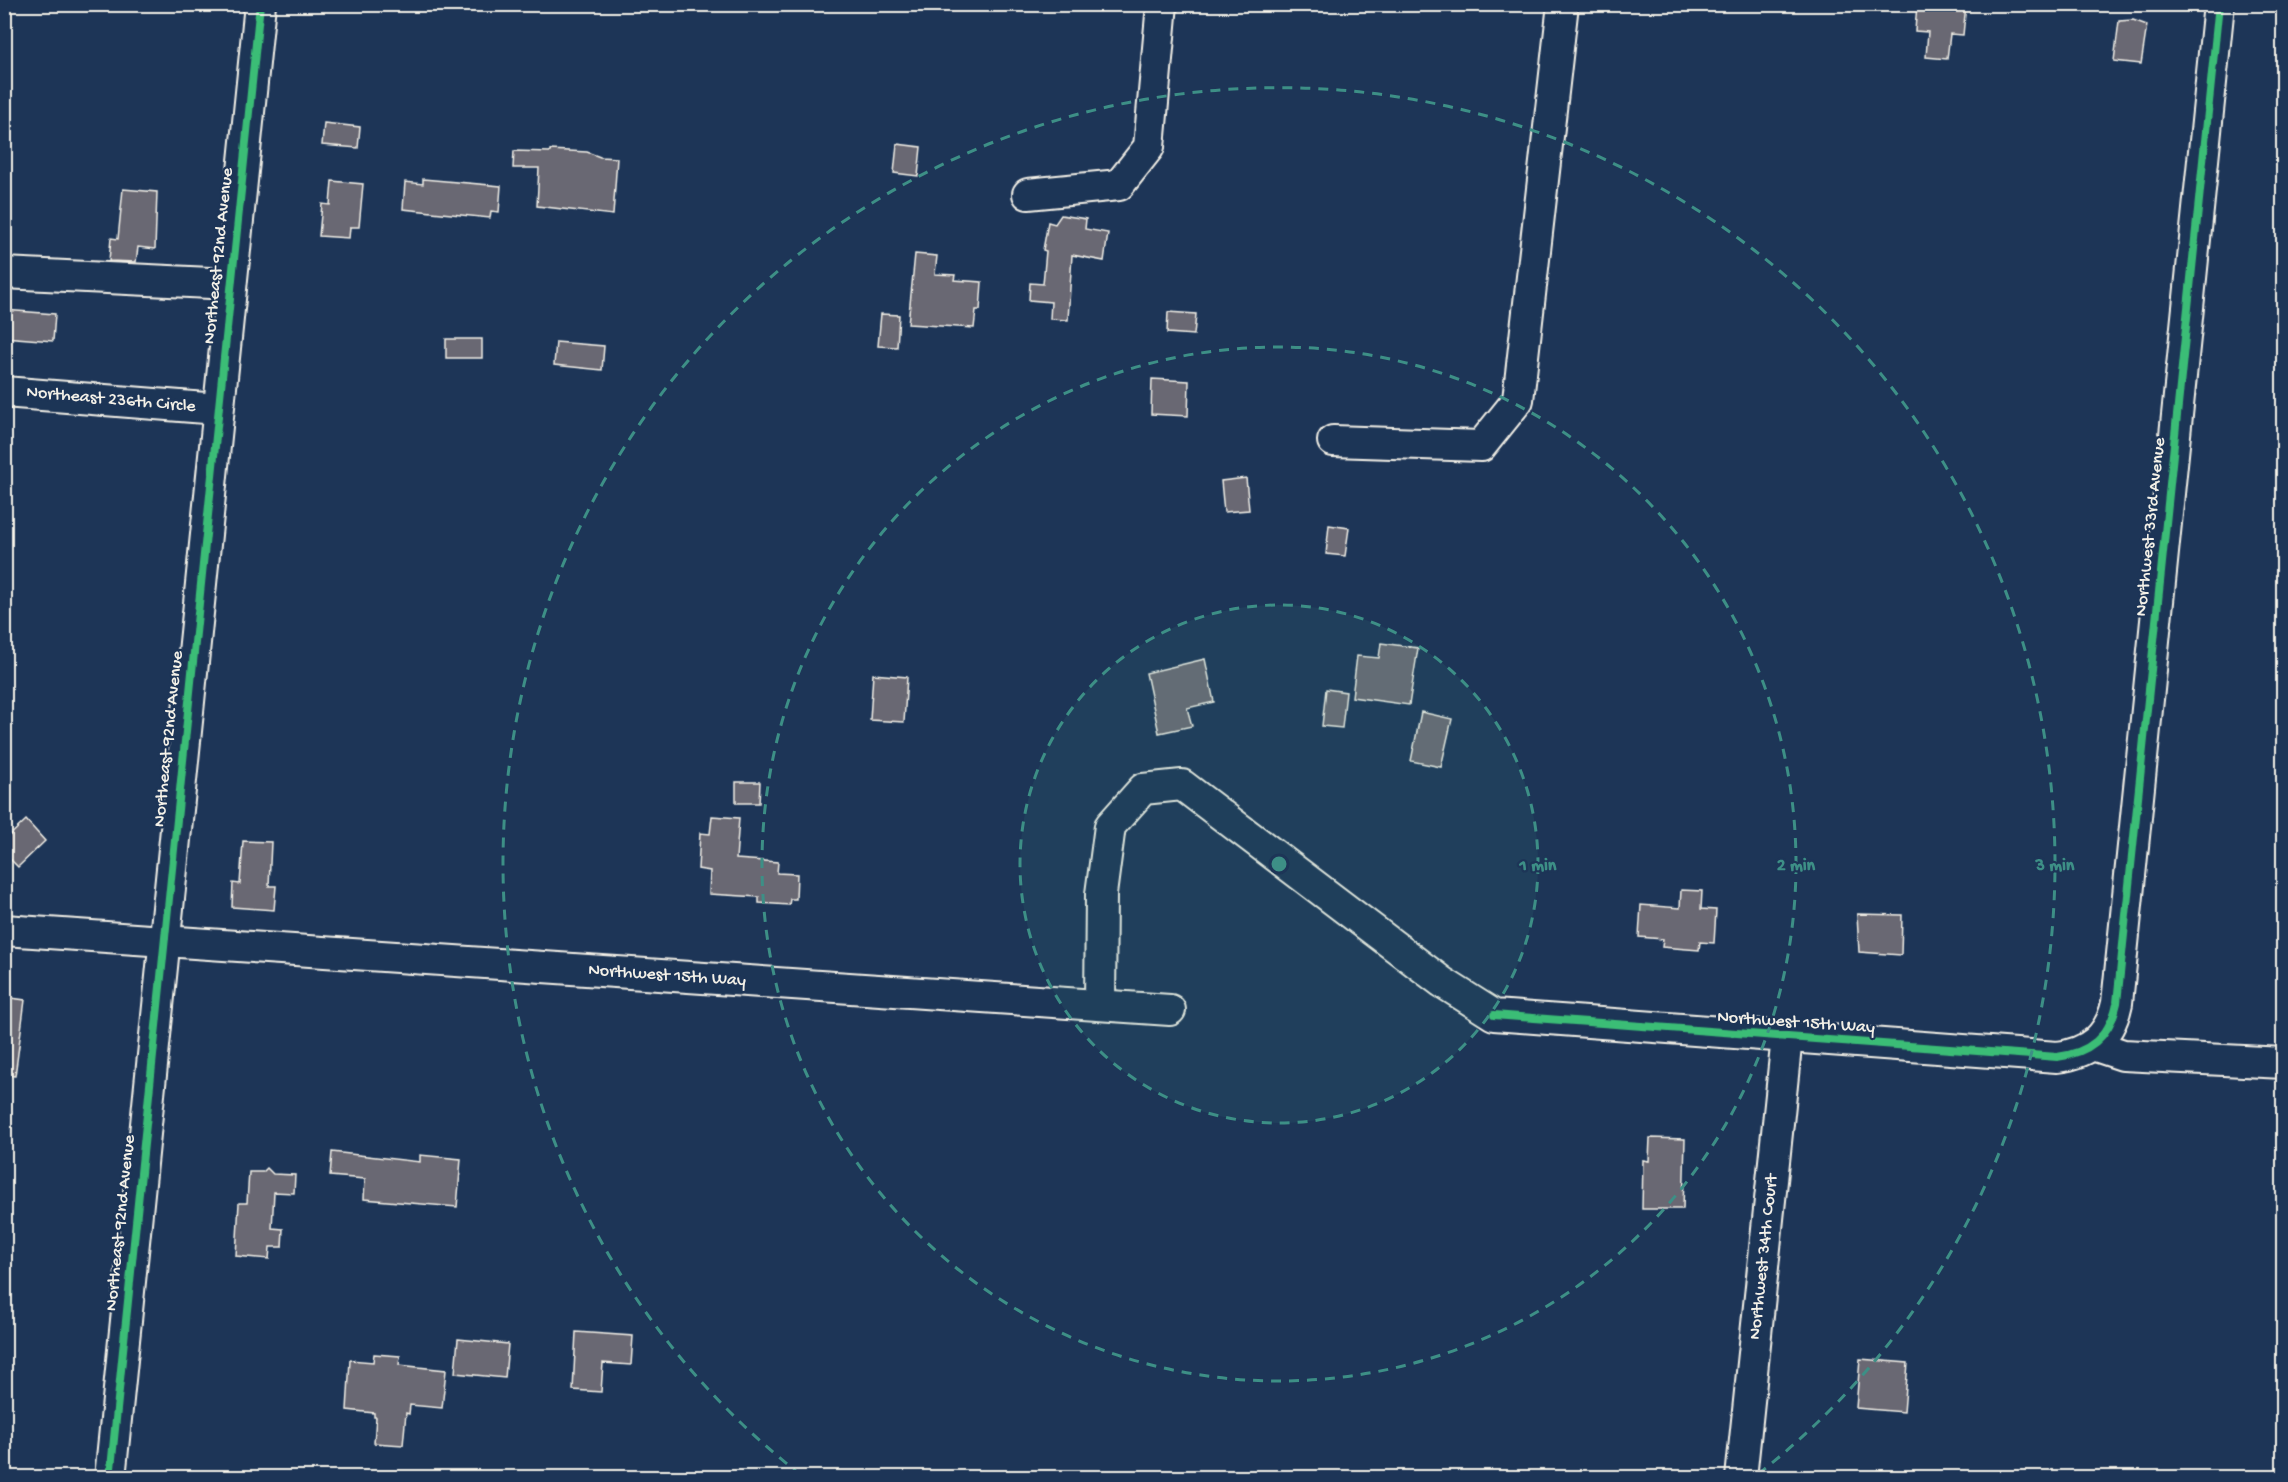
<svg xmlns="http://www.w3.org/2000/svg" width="2288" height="1482" viewBox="0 0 2288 1482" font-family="'Gochi Hand',sans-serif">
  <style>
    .building { fill: #696773; stroke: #f4f1e8; stroke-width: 1.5 }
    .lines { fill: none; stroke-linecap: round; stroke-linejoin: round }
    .minor-casing { stroke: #f4f1e8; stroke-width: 34 }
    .minor { stroke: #1d3557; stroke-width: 30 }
    .cycleway-casing { stroke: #1d3557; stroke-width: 11 }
    .cycleway { stroke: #3abd76; stroke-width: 8 }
    .ring { fill: none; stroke: #3d8f86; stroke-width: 3; stroke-dasharray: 10 8 }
    .labels { text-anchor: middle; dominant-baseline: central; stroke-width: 4.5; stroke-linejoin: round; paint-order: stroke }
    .street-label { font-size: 18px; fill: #f4f1e8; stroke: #1d3557 }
    .centre { fill: #3d8f86; stroke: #1d3557; stroke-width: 3 }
    .ring-label { font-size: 18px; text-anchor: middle; font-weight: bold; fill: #3d8f86; stroke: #1d3557; stroke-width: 4.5; stroke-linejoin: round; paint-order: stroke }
  </style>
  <rect width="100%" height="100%" fill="#1d3557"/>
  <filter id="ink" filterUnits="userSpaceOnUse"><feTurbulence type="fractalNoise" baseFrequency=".0167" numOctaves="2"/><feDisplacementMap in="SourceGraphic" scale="12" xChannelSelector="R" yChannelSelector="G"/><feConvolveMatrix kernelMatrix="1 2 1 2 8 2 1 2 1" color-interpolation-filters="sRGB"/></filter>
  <g filter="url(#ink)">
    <g class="building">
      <path d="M1917,4H1966L1963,35L1950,34L1947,59L1926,57L1928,32L1915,31Z"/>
      <path d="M2133,20L2147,25L2141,64L2114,61L2119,21Z"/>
      <path d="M324,123L360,127L358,148L322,145Z"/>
      <path d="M897,144L921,147L918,176L894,173Z"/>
      <path d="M550,150L587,152L600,157L617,158L613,215L537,206L539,168H513L514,151L550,152Z"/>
      <path d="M423,179L501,186L499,212L491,211L490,218L403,209L405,182L423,184Z"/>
      <path d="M332,181L363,184L359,227H350L349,238L319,236L322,204L330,205Z"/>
      <path d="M123,189L157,192L155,249L138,247L136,262L109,261L111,238L118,239Z"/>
      <path d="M1061,215L1086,219L1085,229L1108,233L1104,261L1072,255L1068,320L1050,319L1051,302L1029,300L1030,283L1043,284L1046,251L1043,250L1048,222L1055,224Z"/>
      <path d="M915,254L937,256L935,274L955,275L954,280L982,282L980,310H976L974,328L908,324Z"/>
      <path d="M4,310L55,314L53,341L4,337Z"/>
      <path d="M1168,312L1196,314L1194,335L1167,333Z"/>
      <path d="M881,314L899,315L897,347L878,346Z"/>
      <rect x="446" y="339" width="36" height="19"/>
      <path d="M556,342L604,346L602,370L554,365Z"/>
      <path d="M1152,379L1189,381L1188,416L1151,414Z"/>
      <path d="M1246,478L1249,510L1224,512L1221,481Z"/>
      <path d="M1329,525L1349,528L1345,556L1326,554Z"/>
      <path d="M1381,643L1418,648L1409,705L1352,697L1357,656L1379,658Z"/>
      <path d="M1205,659L1214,702L1187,708L1192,726L1159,733L1146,673Z"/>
      <path d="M873,674L907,677L904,722L870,720Z"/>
      <path d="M1326,689L1346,692L1342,728L1322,726Z"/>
      <path d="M1421,712L1452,719L1441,767L1411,761Z"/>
      <path d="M736,782H760L759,803H736Z"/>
      <path d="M712,816L739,818L736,859L778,862L777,873L797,874L796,899H790L789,905L759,903V897L709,894L710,871L698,869L700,833L710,834Z"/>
      <path d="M26,820L45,841L18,867L4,853V841Z"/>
      <path d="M243,841L271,842L269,886H276L274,910L232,907L233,883L240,884Z"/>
      <path d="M1681,890L1702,891L1701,909L1716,910L1714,943L1700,942L1699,950L1662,947L1663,939L1639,937L1641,905L1680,908Z"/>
      <path d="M1857,914L1902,915L1901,955L1859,952Z"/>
      <path d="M4,997L25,1000L15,1076L4,1075Z"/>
      <path d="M1650,1138L1685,1139L1683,1209H1642L1643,1160L1649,1161Z"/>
      <path d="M332,1152L420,1162V1155L461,1159L457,1207L364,1199L365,1179L330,1176Z"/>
      <path d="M267,1168L273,1174L295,1175L294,1193L274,1192L272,1228L283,1229L282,1247H270L269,1259L236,1256L239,1203H247L249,1172H263Z"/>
      <path d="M576,1332L633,1336L631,1365L603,1363L601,1392L573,1390Z"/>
      <path d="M458,1339L508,1344L505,1378L455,1373Z"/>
      <path d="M374,1354L400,1356L399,1365L446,1370L442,1408L410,1405L409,1414L406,1413L403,1445L374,1443L376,1417H374V1413L347,1410L350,1360L373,1362Z"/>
      <path d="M1860,1359L1908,1363L1904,1412L1856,1408Z"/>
    </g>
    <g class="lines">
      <defs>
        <g id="minor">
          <path d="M1028,194L1119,185L1149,147L1162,4"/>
          <path d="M4,273L231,284"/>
          <path d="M4,392L218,409"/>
          <path d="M1333,441L1481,446L1518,400L1563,4"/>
          <path d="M4,930L1170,1010"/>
          <path d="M1100,1005L1101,894L1110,826L1143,789L1182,785L1442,982L1494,1015L2057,1057C2089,1053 2110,1037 2117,1003L2219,4"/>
          <path d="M2093,1045L2123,1055L2284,1063"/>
          <path d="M110,1478L260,4"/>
          <path d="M1741,1478L1787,1037"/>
        </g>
      </defs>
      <use href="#minor" class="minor-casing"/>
      <use href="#minor" class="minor"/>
      <defs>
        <g id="cycleway">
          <path d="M1494,1015L2057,1057C2089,1053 2110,1037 2117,1003L2219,4"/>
          <path d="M110,1478L260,4"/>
        </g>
      </defs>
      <use href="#cycleway" class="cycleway-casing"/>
      <use href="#cycleway" class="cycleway"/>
    </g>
  </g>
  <circle cx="1279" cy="864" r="259" fill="#3d8f86" fill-opacity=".12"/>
  <g class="ring">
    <circle cx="1279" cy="864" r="259"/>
    <circle cx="1279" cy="864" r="517"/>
    <path d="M801 1475A776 776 0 1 1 1757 1475"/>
  </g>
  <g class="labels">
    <g class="street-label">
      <text transform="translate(219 256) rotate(-84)">Northeast 92nd Avenue</text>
      <text transform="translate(111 400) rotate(5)">Northeast 236th Circle</text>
      <text transform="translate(2151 527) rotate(-84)">Northwest 33rd Avenue</text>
      <text transform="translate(169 739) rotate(-84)">Northeast 92nd Avenue</text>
      <text transform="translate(667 976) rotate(4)">Northwest 15th Way</text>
      <text transform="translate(1796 1023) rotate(4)">Northwest 15th Way</text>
      <text transform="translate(121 1223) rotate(-84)">Northeast 92nd Avenue</text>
      <text transform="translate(1764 1257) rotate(-84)">Northwest 34th Court</text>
    </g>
  </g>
  <circle cx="1279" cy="864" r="9" class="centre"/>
  <g class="ring-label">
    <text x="1538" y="870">1 min</text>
    <text x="1796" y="870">2 min</text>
    <text x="2055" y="870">3 min</text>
  </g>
  <rect width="2288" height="1482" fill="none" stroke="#1d3557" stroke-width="24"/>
  <rect x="12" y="12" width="2264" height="1458" fill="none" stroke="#f4f1e8" stroke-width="2" filter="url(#ink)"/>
</svg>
